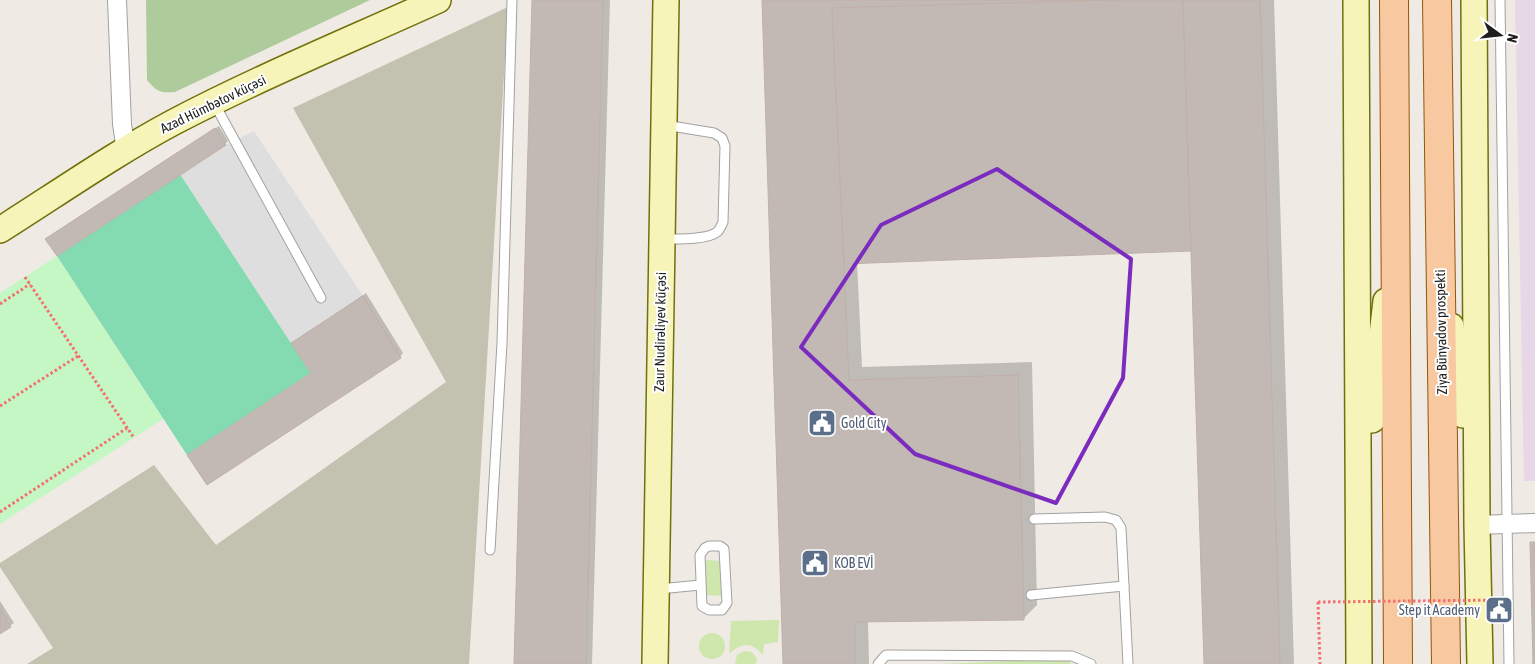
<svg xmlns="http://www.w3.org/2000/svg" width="1535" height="664" viewBox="0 0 1535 664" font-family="'Asap Condensed',sans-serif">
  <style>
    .industrial { fill: #e8d7e6 }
    .construction { fill: #c3c1b0 }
    .grass { fill: #cfe7ac }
    .forest { fill: #aecc9b }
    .park { fill: #c4f7c3 }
    .pitch { fill: #85dbb1 }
    .parking { fill: #dedede }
    .shadow { fill: #0003 }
    .building { fill: #c3b9b4; stroke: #c0b0a7 }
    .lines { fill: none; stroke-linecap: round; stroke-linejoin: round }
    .lane-casing { stroke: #a2a2a2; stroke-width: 11 }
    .street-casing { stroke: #a2a2a2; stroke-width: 20 }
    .secondary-casing { stroke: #717109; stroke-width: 28 }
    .primary-casing { stroke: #935606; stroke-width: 30 }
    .path { stroke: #f47070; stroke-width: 3; stroke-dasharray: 2.5 2.5; stroke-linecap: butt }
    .lane { stroke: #fff; stroke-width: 9 }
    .street { stroke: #fff; stroke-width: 18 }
    .secondary { stroke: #f7f4ba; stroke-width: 25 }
    .primary { stroke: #f8c9a0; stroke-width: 28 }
    .path-bridge { stroke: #f47070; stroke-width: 3; stroke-dasharray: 2.5 2.5; stroke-linecap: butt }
    .marked { fill: none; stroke: #7b2cbf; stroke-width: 4; stroke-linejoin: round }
    .labels { text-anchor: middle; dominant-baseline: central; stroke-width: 4; stroke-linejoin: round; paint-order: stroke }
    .street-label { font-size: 14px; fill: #1e1e1e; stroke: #fff }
    .service-label { font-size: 14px; fill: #4e5e75; stroke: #fff; text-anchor: start }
  </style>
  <rect width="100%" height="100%" fill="#efeae4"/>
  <path class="industrial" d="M1515,0H1535V481H1524Z"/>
  <path class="construction" d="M508,7L469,664H27L53,648L0,567V563L154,465L216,545L446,382L293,108Z"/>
  <g class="grass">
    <path d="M706,560L724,561L722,596L705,595Z"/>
    <path d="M779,620L778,642L764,644L763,655C751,642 743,642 729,654L731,621Z"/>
    <circle cx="712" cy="646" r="13"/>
    <path d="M744,651L752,652L757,659L756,664H735L737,655Z"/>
    <path d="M1059,659L1070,662L1071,664H940Z"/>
  </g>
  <path class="forest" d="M146,0H370L175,92C160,93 157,92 147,80Z"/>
  <path class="park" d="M57,256L163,419L0,524V293Z"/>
  <path class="pitch" d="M180,174L311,373L187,455L57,256Z"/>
  <path class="parking" d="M254,131L363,296L291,343L180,174L226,145Z"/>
  <g class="shadow">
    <path d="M533,0H610L592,664H516Z"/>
    <path d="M763,0H1274L1294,664H1205L1192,248L857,262L862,367L1032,362L1037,605L1023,619L868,621L869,664H784Z"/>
    <path d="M219,126L228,141L225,144L46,239Z"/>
    <path d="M366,293L403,353L400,357L312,373L293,343Z"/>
    <path d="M0,601L14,623L0,633Z"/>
  </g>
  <g class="building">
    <path d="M532,0H603L586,664H514Z"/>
    <path d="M762,0H1116L832,8L849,380L1018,375L1024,620L855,622V664H783Z"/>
    <path d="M1116,0H1183L1191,251L844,264L832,8Z"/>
    <path d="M1183,0H1260L1280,664H1204Z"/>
    <path d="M215,128L226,145L57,256L45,239Z"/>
    <path d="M363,296L401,358L207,485L187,455L311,373L291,343Z"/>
    <path d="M1530,542H1535V664H1533Z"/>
    <path d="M0,609L11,627L0,634Z"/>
  </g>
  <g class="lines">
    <defs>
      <g id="lane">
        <path d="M1500,0L1509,664"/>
        <path d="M214,103L321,298"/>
        <path d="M665,239C677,239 707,240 717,232C720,230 721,226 723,222L725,146L722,138L714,133L665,125"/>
        <path d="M1034,519L1105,517L1116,520L1121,528L1128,664"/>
        <path d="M709,546H720L724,549L727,603L722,610H709L702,606L700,555L705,548Z"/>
        <path d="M490,550L502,343L512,0"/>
        <path d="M659,589L700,585"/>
        <path d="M1031,595L1124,586"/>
        <path d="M878,664L886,655L1072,656L1091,664"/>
      </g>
      <g id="street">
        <path d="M117,0L122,124L126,151"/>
        <path d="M1477,525L1535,523"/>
      </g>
      <g id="secondary">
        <path d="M1356,0L1359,664"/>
        <path d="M1474,0L1477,525L1480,664"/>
        <path d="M0,230C57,194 114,154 174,122C260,77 350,40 438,0"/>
        <path d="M1451,326L1463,415"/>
        <path d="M1372,420L1386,301"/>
        <path d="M655,664L666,0"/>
      </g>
      <g id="primary">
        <path d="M1394,0L1398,664"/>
        <path d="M1437,0L1446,664"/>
      </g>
    </defs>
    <use href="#lane" class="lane-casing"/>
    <use href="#street" class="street-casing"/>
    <use href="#secondary" class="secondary-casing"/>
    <use href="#primary" class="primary-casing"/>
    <g class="path">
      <path d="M25,277L134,438"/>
      <path d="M0,304L30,284"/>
      <path d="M0,406L78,356"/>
      <path d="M0,512L127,428"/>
      <path d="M1318,602L1320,664"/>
    </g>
    <use href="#lane" class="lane"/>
    <use href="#street" class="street"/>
    <use href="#secondary" class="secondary"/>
    <use href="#primary" class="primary"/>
    <path class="path-bridge" d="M1318,602L1506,600"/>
  </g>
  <path class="marked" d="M997,169L1131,259L1123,378L1056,503L915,454L801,347L881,225Z"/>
  <defs>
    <symbol id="civic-square" viewBox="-11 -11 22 22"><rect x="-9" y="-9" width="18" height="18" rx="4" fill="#5c6f8a" stroke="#fff"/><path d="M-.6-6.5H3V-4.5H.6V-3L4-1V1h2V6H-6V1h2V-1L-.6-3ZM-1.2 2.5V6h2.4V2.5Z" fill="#fff"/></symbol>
  </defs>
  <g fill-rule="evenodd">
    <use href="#civic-square" x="806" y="407" width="32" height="32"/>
    <use href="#civic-square" x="799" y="547" width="32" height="32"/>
    <use href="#civic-square" x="1483" y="594" width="32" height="32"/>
  </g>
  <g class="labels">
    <g class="street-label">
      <text transform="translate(213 104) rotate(-26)">Azad Hümbətov küçəsi</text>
      <text transform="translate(660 332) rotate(-89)">Zaur Nudirəliyev küçəsi</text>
      <text transform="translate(1441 332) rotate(-91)">Ziya Bünyadov prospekti</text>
    </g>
    <g class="service-label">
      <text x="841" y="423">Gold City</text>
      <text x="834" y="563">KOB EVİ</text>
      <text x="1480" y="610" text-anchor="end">Step it Academy</text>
    </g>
  </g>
  <g transform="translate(1500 35) rotate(105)" stroke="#ffffff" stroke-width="4" paint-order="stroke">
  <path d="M0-4L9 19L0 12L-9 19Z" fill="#1e1e1e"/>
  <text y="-8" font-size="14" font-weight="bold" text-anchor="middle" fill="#1e1e1e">N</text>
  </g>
</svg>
